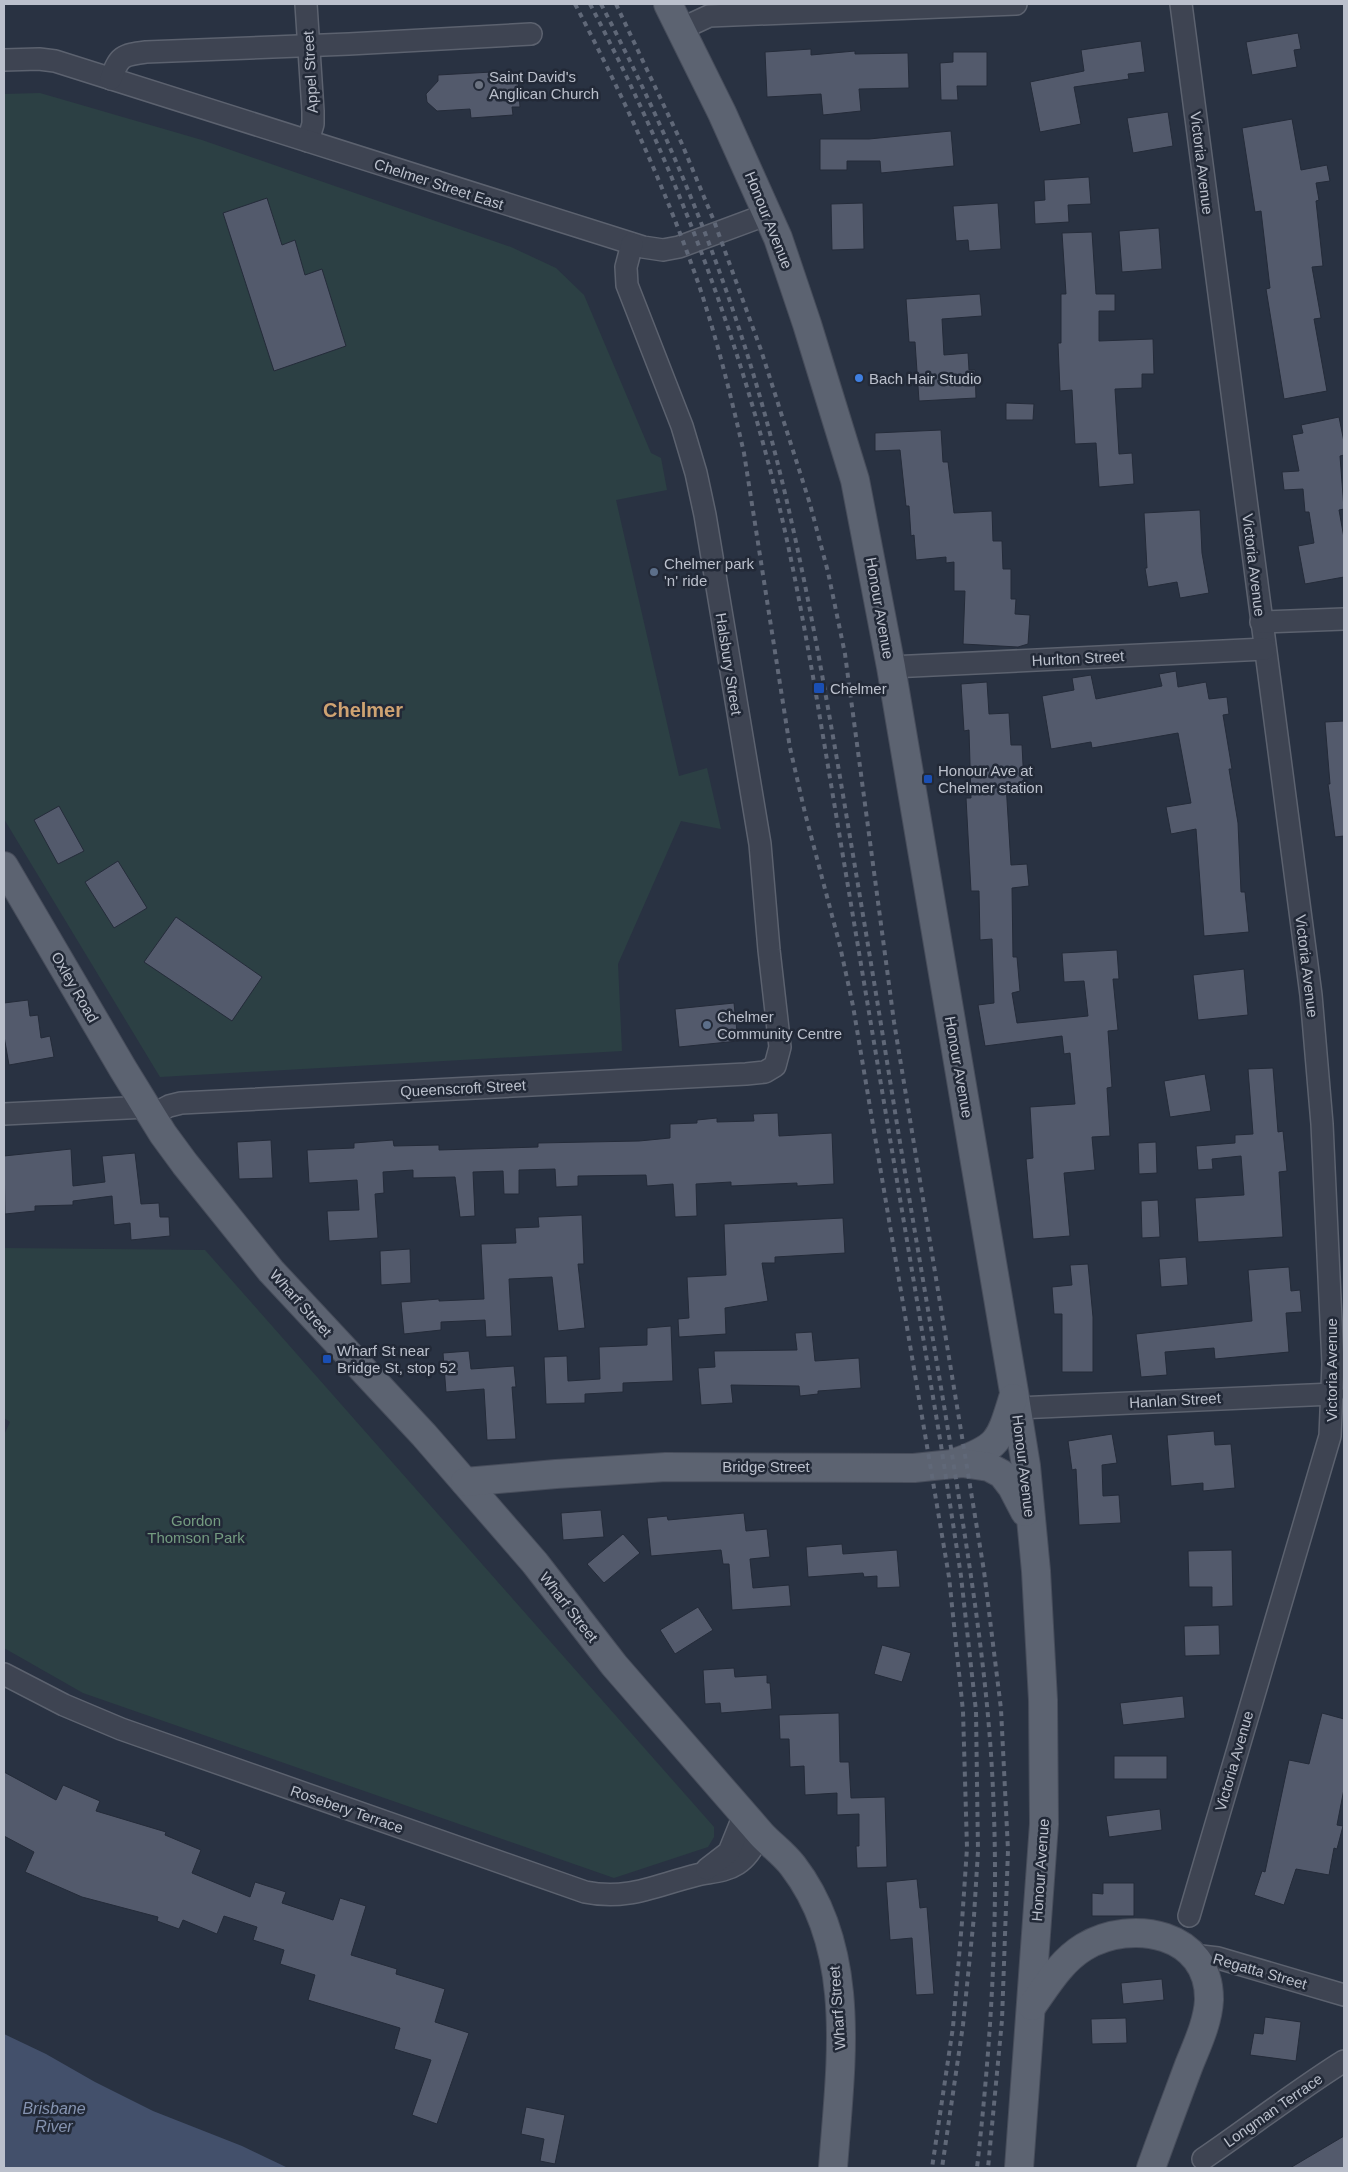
<svg xmlns="http://www.w3.org/2000/svg" width="1348" height="2172" viewBox="0 0 1348 2172" font-family="Arial,sans-serif">
  <style>
    .green { fill: #2c4044 }
    .water { fill: #43506b }
    .building { fill: #535a6c; stroke: #242b39 }
    .lines { fill: none; stroke-linecap: round; stroke-linejoin: round }
    .minor-casing { stroke: #5c626f; stroke-width: 24 }
    .major-casing { stroke: #474d5b; stroke-width: 30 }
    .minor { stroke: #3e4452; stroke-width: 21 }
    .major { stroke: #5c6371; stroke-width: 28 }
    .rail { stroke: #606878; stroke-width: 4; stroke-dasharray: 5 5; stroke-linecap: butt }
    .worship-dot { fill: #6b7280; stroke: #222937; stroke-width: 2 }
    .shop-dot { fill: #3f7fe0; stroke: #222937; stroke-width: 2 }
    .service-dot { fill: #5c6f8a; stroke: #222937; stroke-width: 2 }
    .transit-dot { fill: #1a4fb4; stroke: #222937; stroke-width: 2 }
    .labels { text-anchor: middle; dominant-baseline: central; stroke-width: 5; stroke-linejoin: round; paint-order: stroke }
    .street-label { font-size: 15px; fill: #bbc0cc; stroke: #222937 }
    .poi-label { font-size: 15px; fill: #bbc0cc; stroke: #222937; text-anchor: start }
    .park-label { font-size: 15px; fill: #749b80; stroke: #222937 }
    .water-label { font-size: 16px; font-style: italic; fill: #8593b0; stroke: #222937 }
    .district-label { font-size: 20px; font-weight: bold; fill: #cfa372; stroke: #222937 }
  </style>
  <rect width="100%" height="100%" fill="#293242"/>
  <g class="green">
    <path d="M40,93L202,140L511,247L556,268L584,295L651,453L661,458L667,490L616,500L679,776L707,768L721,829L681,821L618,964L622,1051L160,1077L4,819V94Z"/>
    <path d="M4,1248L205,1250L714,1827V1837L708,1847L614,1878L83,1693L4,1648V1435L10,1422L4,1418Z"/>
  </g>
  <path class="water" d="M4,2034L46,2054L95,2082L153,2111L242,2146L288,2168H4Z"/>
  <g class="building">
    <path d="M1298,33L1301,49L1294,50L1297,67L1252,75L1246,42Z"/>
    <path d="M1141,41L1145,72L1128,74L1129,79L1074,87L1081,124L1040,132L1030,82L1084,71L1081,50Z"/>
    <path d="M811,49V55L855,51V54L908,53L909,88L859,89L861,111L823,115L821,94L767,97L765,52Z"/>
    <path d="M953,52H987V86H957L958,100H941L940,63L953,62Z"/>
    <path d="M510,71L511,79H518L520,107H512L513,115L471,118L470,109L437,111L427,102L426,94L438,81V75Z"/>
    <path d="M1168,112L1173,146L1133,153L1127,118Z"/>
    <path d="M1292,119L1301,170L1327,165L1330,181L1316,183L1319,200L1316,201L1323,266L1312,267L1321,318L1314,319L1327,391L1284,399L1266,289L1270,288L1261,211L1255,212L1242,128Z"/>
    <path d="M951,131L954,166L881,173L880,161H847V170H820V139H869Z"/>
    <path d="M1089,177L1091,204L1068,205L1069,222L1035,224L1034,201L1045,200L1044,180Z"/>
    <path d="M267,198L282,245L295,240L305,275L322,269L346,346L274,371L223,213Z"/>
    <path d="M863,203L864,249L832,250L831,204Z"/>
    <path d="M998,203L1001,249L969,251L968,240L956,241L953,206Z"/>
    <path d="M1159,228L1162,269L1122,272L1119,231Z"/>
    <path d="M1092,232L1096,294H1115V311H1099V341L1153,339L1154,374H1142V388L1115,389L1119,454L1132,453L1134,484L1099,487L1096,443L1075,444L1072,390L1060,391L1058,343H1061V294H1066L1062,233Z"/>
    <path d="M980,294L982,316L942,319L944,355L968,353L969,370H975L976,398L919,401L915,342H909L906,299Z"/>
    <path d="M1006,403L1034,404L1033,420H1006Z"/>
    <path d="M1339,417L1344,442V455L1340,456L1344,509L1339,510L1344,538V577L1305,584L1298,546L1314,543L1309,512H1305L1303,489L1284,490L1282,472L1299,471L1292,435L1303,433L1301,425Z"/>
    <path d="M941,430L943,462H948L954,513L992,511L993,541H1002L1003,569H1011V599H1016L1015,614L1030,615L1028,644L1018,647L963,644L965,591H954V562L946,563V557L916,560L914,535L911,536L909,506H906L900,450L875,451V433Z"/>
    <path d="M1200,510L1202,553L1209,593L1180,598L1177,582L1148,587L1145,568H1147L1144,513Z"/>
    <path d="M1176,671L1178,687L1206,682L1209,699L1227,697L1229,714L1223,715L1232,769H1229L1238,823L1241,892H1245L1249,932L1204,936L1196,829L1171,834L1166,807L1191,803L1178,733L1092,748L1091,742L1051,749L1042,696L1074,690L1072,678L1091,675L1096,699L1162,686L1159,674Z"/>
    <path d="M987,682L989,714L1009,713L1011,745H1022L1024,784H1006L1011,865L1027,864L1029,886L1012,888L1013,957H1017L1020,991L1012,993L1017,1023L1088,1016L1084,981L1064,982L1062,953L1117,950L1119,979H1113L1118,1030L1108,1031L1112,1087L1107,1088L1110,1136L1092,1137L1095,1170L1064,1173L1070,1236L1033,1239L1026,1159L1033,1158L1030,1107L1075,1104L1070,1053L1064,1054L1062,1036L985,1046L978,1005L994,1003L992,939L980,940L979,891H971L966,798H971L969,730L964,731L961,684Z"/>
    <path d="M1344,721V836L1335,837L1328,784H1330L1325,722Z"/>
    <path d="M59,806L84,851L58,864L34,820Z"/>
    <path d="M118,861L147,908L114,928L85,882Z"/>
    <path d="M176,917L262,977L232,1021L144,962Z"/>
    <path d="M1244,969L1248,1015L1198,1020L1193,975Z"/>
    <path d="M28,1000L30,1016L38,1015L41,1038L50,1036L54,1057L9,1065L4,1036V1003Z"/>
    <path d="M734,1003L738,1041L679,1047L675,1009Z"/>
    <path d="M1273,1068L1278,1132L1283,1131L1287,1171L1279,1172L1283,1237L1198,1242L1195,1198L1244,1195L1241,1156L1212,1159L1213,1169L1198,1170L1196,1146L1235,1143V1135L1253,1134L1248,1069Z"/>
    <path d="M1205,1074L1211,1111L1170,1117L1164,1081Z"/>
    <path d="M778,1113L779,1136L832,1133L834,1184L797,1186V1183L731,1186V1182L696,1184L697,1216L675,1217L673,1184L647,1186L646,1175L578,1176V1186L556,1187L555,1169L519,1170V1194H504L503,1171L473,1172L475,1216L460,1217L455,1177L413,1178V1170L383,1172L384,1193L375,1194L378,1238L329,1241L327,1211L359,1210L357,1180L309,1183L307,1150L354,1148V1143L393,1140L394,1146L439,1145V1150L538,1147V1143L639,1141L670,1138V1124L697,1123V1120L717,1118V1122L754,1121L753,1114Z"/>
    <path d="M271,1140L273,1178L239,1179L237,1142Z"/>
    <path d="M1156,1142L1157,1173L1139,1174L1138,1143Z"/>
    <path d="M71,1149L73,1186L105,1182L102,1156L135,1153L141,1204L159,1203L160,1217H169L170,1236L131,1240L130,1223L114,1225L112,1196L73,1201V1205L35,1206V1211L5,1214L4,1156Z"/>
    <path d="M1158,1200L1160,1237L1142,1238L1141,1201Z"/>
    <path d="M582,1215L584,1264H578L585,1328L558,1331L552,1277L509,1279L512,1336L486,1337L485,1320L441,1322V1330L404,1334L401,1302L439,1299V1301L484,1299L481,1244L516,1243L515,1228L539,1227L538,1217Z"/>
    <path d="M843,1218L845,1253L775,1257V1263H762L768,1301L725,1308L726,1334L679,1337L678,1319L689,1318L687,1277L726,1275L724,1224Z"/>
    <path d="M410,1249L411,1283L381,1285L380,1251Z"/>
    <path d="M1186,1257L1188,1285L1161,1287L1159,1259Z"/>
    <path d="M1088,1264L1093,1317V1372H1062V1314H1054L1052,1287L1072,1285L1070,1265Z"/>
    <path d="M1289,1267L1291,1291L1300,1290L1302,1312L1286,1313L1289,1352L1215,1359L1214,1348L1165,1352L1167,1375L1141,1377L1136,1334L1252,1321L1248,1270Z"/>
    <path d="M671,1326L673,1381L623,1383V1392L585,1394V1403L546,1404L544,1357L567,1356L568,1381L600,1379L599,1347L647,1345V1328Z"/>
    <path d="M812,1332L815,1361L859,1358L861,1388L818,1391V1394L800,1396L799,1386L731,1385L733,1403L701,1405L698,1368L715,1367L714,1351L797,1350L795,1333Z"/>
    <path d="M469,1351L471,1369L514,1366L516,1387H512L516,1439L487,1440L484,1389L446,1392L443,1353Z"/>
    <path d="M1214,1431L1215,1445L1231,1444L1235,1488L1203,1491V1483L1171,1486L1167,1435Z"/>
    <path d="M1112,1434L1117,1463L1102,1465L1103,1496L1119,1495L1121,1523L1079,1525L1076,1469L1072,1470L1068,1441Z"/>
    <path d="M601,1510L604,1537L563,1540L561,1513Z"/>
    <path d="M744,1513L746,1531L767,1529L770,1557L750,1559L753,1588L789,1585L791,1606L732,1610L729,1564H723L721,1550L651,1556L647,1518L667,1516L668,1520Z"/>
    <path d="M623,1534L640,1553L604,1583L587,1564Z"/>
    <path d="M842,1544L843,1554L897,1550L900,1587L877,1588V1576L864,1577L863,1573L808,1577L806,1547Z"/>
    <path d="M1232,1550L1233,1606L1212,1607V1587H1189L1188,1551Z"/>
    <path d="M698,1607L713,1630L675,1654L660,1630Z"/>
    <path d="M1219,1625L1220,1655L1185,1656L1184,1626Z"/>
    <path d="M882,1645L911,1653L902,1682L874,1674Z"/>
    <path d="M734,1668L735,1677L767,1675V1683H770L772,1709L721,1713L720,1703L705,1704L703,1670Z"/>
    <path d="M1183,1696L1185,1718L1123,1725L1120,1703Z"/>
    <path d="M839,1713L840,1762H849L851,1798L885,1797L887,1867L857,1868L856,1846H859V1814L837,1815V1793L805,1795L804,1766L790,1767L789,1739H780L779,1715Z"/>
    <path d="M1322,1713L1344,1719V1789L1337,1825L1343,1826L1337,1849L1334,1848L1329,1875L1296,1869L1284,1905L1254,1895L1262,1871L1265,1872L1289,1760L1309,1764Z"/>
    <rect x="1114" y="1756" width="53" height="23"/>
    <path d="M4,1772L56,1800L63,1785L100,1801L96,1811L166,1832L165,1835L201,1850L192,1873L250,1897L255,1882L286,1892L282,1903L333,1920L340,1898L366,1906L351,1955L397,1969L396,1974L445,1989L435,2022L469,2033L437,2124L412,2115L431,2060L394,2049L400,2028L308,2000L315,1975L280,1964L284,1950L253,1940L257,1927L224,1916L217,1934L183,1920L179,1929L157,1921L158,1917L82,1897L25,1872L34,1852L4,1836Z"/>
    <path d="M1160,1809L1162,1830L1109,1837L1106,1816Z"/>
    <path d="M917,1879L920,1908L927,1907L934,1994L916,1995L912,1938L890,1940L886,1882Z"/>
    <path d="M1103,1883H1134V1916H1092V1893L1103,1894Z"/>
    <path d="M1162,1979L1164,2000L1123,2004L1121,1983Z"/>
    <path d="M1265,2017L1301,2022L1296,2061L1250,2055L1254,2033L1263,2034Z"/>
    <path d="M1126,2018L1127,2043L1092,2044L1091,2019Z"/>
    <path d="M526,2107L565,2115L555,2164L540,2161L544,2139L521,2134Z"/>
    <path d="M1344,2136V2168H1290Z"/>
  </g>
  <g class="lines">
    <defs>
      <g id="minor">
        <path d="M306,4L313,111V124L308,141"/>
        <path d="M1181,4L1311,995L1322,1124L1333,1364L1330,1436L1189,1916"/>
        <path d="M681,29L709,16L1016,4"/>
        <path d="M4,60L39,59L55,61L643,247L663,250L679,247L768,214"/>
        <path d="M111,79C119,56 122,55 146,52L349,44L531,34"/>
        <path d="M1261,622L1344,619"/>
        <path d="M891,667L1265,649"/>
        <path d="M4,1114L147,1107"/>
        <path d="M152,1115L169,1106L181,1103L746,1074L765,1072L775,1066L780,1047L769,950L760,844L705,515L696,473L682,426L627,285L626,267L632,244"/>
        <path d="M1017,1408L1333,1394"/>
        <path d="M4,1674L64,1705L121,1729L585,1892C628,1901 656,1885 697,1875C710,1872 725,1872 737,1864C748,1857 754,1845 761,1834"/>
        <path d="M707,1869L729,1852L744,1815"/>
        <path d="M1192,1955L1218,1958L1344,1995"/>
        <path d="M1203,2159C1250,2127 1296,2091 1344,2061"/>
      </g>
      <g id="major">
        <path d="M668,4L722,113L778,238L807,324L855,480L891,667L1014,1392L1026,1466L1036,1571L1043,1700L1044,1824L1019,2168"/>
        <path d="M4,866L123,1069L163,1134L185,1164L271,1271L424,1435L535,1563L614,1665L761,1834C771,1845 783,1853 793,1866C859,1952 840,2068 833,2168"/>
        <path d="M957,1462C999,1447 1000,1440 1013,1398"/>
        <path d="M465,1482L556,1474L666,1467L914,1468L962,1463L989,1467L1002,1474L1012,1487L1025,1512"/>
        <path d="M1032,2006C1047,1985 1061,1961 1084,1947C1132,1918 1210,1933 1209,2000C1208,2022 1197,2045 1189,2065C1176,2100 1163,2134 1151,2168"/>
      </g>
    </defs>
    <use href="#minor" class="minor-casing"/>
    <use href="#major" class="major-casing"/>
    <use href="#minor" class="minor"/>
    <use href="#major" class="major"/>
    <g class="rail">
      <path d="M575,4C618,86 658,172 690,260C713,322 729,388 744,453L790,748L805,813L840,946L853,1006L949,1577L963,1711L967,1848L962,1922L953,2027L932,2168"/>
      <path d="M590,4C670,156 732,318 774,485C791,552 803,620 815,688L941,1445L961,1576L976,1711L978,1851L974,1916L963,2025L942,2168"/>
      <path d="M601,4C675,145 735,295 774,449C802,557 821,667 840,777C859,891 878,1004 896,1118C914,1228 933,1338 951,1448C969,1561 988,1675 993,1790C999,1917 991,2043 977,2168"/>
      <path d="M616,4L682,144L714,221L761,350L810,504L828,572L845,654L894,1022L984,1571L1001,1709L1008,1850L1002,2020L988,2168"/>
    </g>
  </g>
  <circle class="worship-dot" cx="479" cy="85" r="5"/>
  <circle class="shop-dot" cx="859" cy="378" r="5"/>
  <g class="service-dot">
    <circle cx="654" cy="572" r="5"/>
    <circle cx="707" cy="1025" r="5"/>
  </g>
  <g class="transit-dot">
    <rect x="813" y="682" width="12" height="12" rx="2.5"/>
    <rect x="923" y="774" width="10" height="10" rx="2.5"/>
    <rect x="322" y="1354" width="10" height="10" rx="2.5"/>
  </g>
  <g class="labels">
    <g class="street-label">
      <text transform="translate(310 72) rotate(-93)">Appel Street</text>
      <text transform="translate(1202 163) rotate(83)">Victoria Avenue</text>
      <text transform="translate(439 184) rotate(18)">Chelmer Street East</text>
      <text transform="translate(769 220) rotate(68)">Honour Avenue</text>
      <text transform="translate(1254 565) rotate(83)">Victoria Avenue</text>
      <text transform="translate(880 608) rotate(80)">Honour Avenue</text>
      <text transform="translate(1078 658) rotate(-3)">Hurlton Street</text>
      <text transform="translate(729 664) rotate(81)">Halsbury Street</text>
      <text transform="translate(1307 966) rotate(83)">Victoria Avenue</text>
      <text transform="translate(75 987) rotate(60)">Oxley Road</text>
      <text transform="translate(959 1067) rotate(80)">Honour Avenue</text>
      <text transform="translate(463 1088) rotate(-3)">Queenscroft Street</text>
      <text transform="translate(301 1303) rotate(48)">Wharf Street</text>
      <text transform="translate(1331 1370) rotate(-90)">Victoria Avenue</text>
      <text transform="translate(1175 1400) rotate(-3)">Hanlan Street</text>
      <text x="766" y="1466">Bridge Street</text>
      <text transform="translate(1024 1466) rotate(83)">Honour Avenue</text>
      <text transform="translate(569 1607) rotate(52)">Wharf Street</text>
      <text transform="translate(1234 1761) rotate(-74)">Victoria Avenue</text>
      <text transform="translate(347 1809) rotate(19)">Rosebery Terrace</text>
      <text transform="translate(1040 1870) rotate(-86)">Honour Avenue</text>
      <text transform="translate(1260 1971) rotate(16)">Regatta Street</text>
      <text transform="translate(837 2008) rotate(-94)">Wharf Street</text>
      <text transform="translate(1273 2110) rotate(-35)">Longman Terrace</text>
    </g>
    <g class="poi-label">
      <text x="489" y="76">Saint David's<tspan x="489" dy="17">Anglican Church</tspan></text>
      <text x="869" y="378">Bach Hair Studio</text>
      <text x="664" y="563">Chelmer park<tspan x="664" dy="17">'n' ride</tspan></text>
      <text x="830" y="688">Chelmer</text>
      <text x="938" y="770">Honour Ave at<tspan x="938" dy="17">Chelmer station</tspan></text>
      <text x="717" y="1016">Chelmer<tspan x="717" dy="17">Community Centre</tspan></text>
      <text x="337" y="1350">Wharf St near<tspan x="337" dy="17">Bridge St, stop 52</tspan></text>
    </g>
    <g class="park-label">
      <text x="196" y="1520">Gordon<tspan x="196" dy="17">Thomson Park</tspan></text>
    </g>
    <g class="water-label">
      <text x="54" y="2108">Brisbane<tspan x="54" dy="18">River</tspan></text>
    </g>
    <g class="district-label">
      <text x="363" y="710">Chelmer</text>
    </g>
  </g>
  <rect width="1348" height="2172" fill="none" stroke="#bbc0cc" stroke-width="10"/>
</svg>
